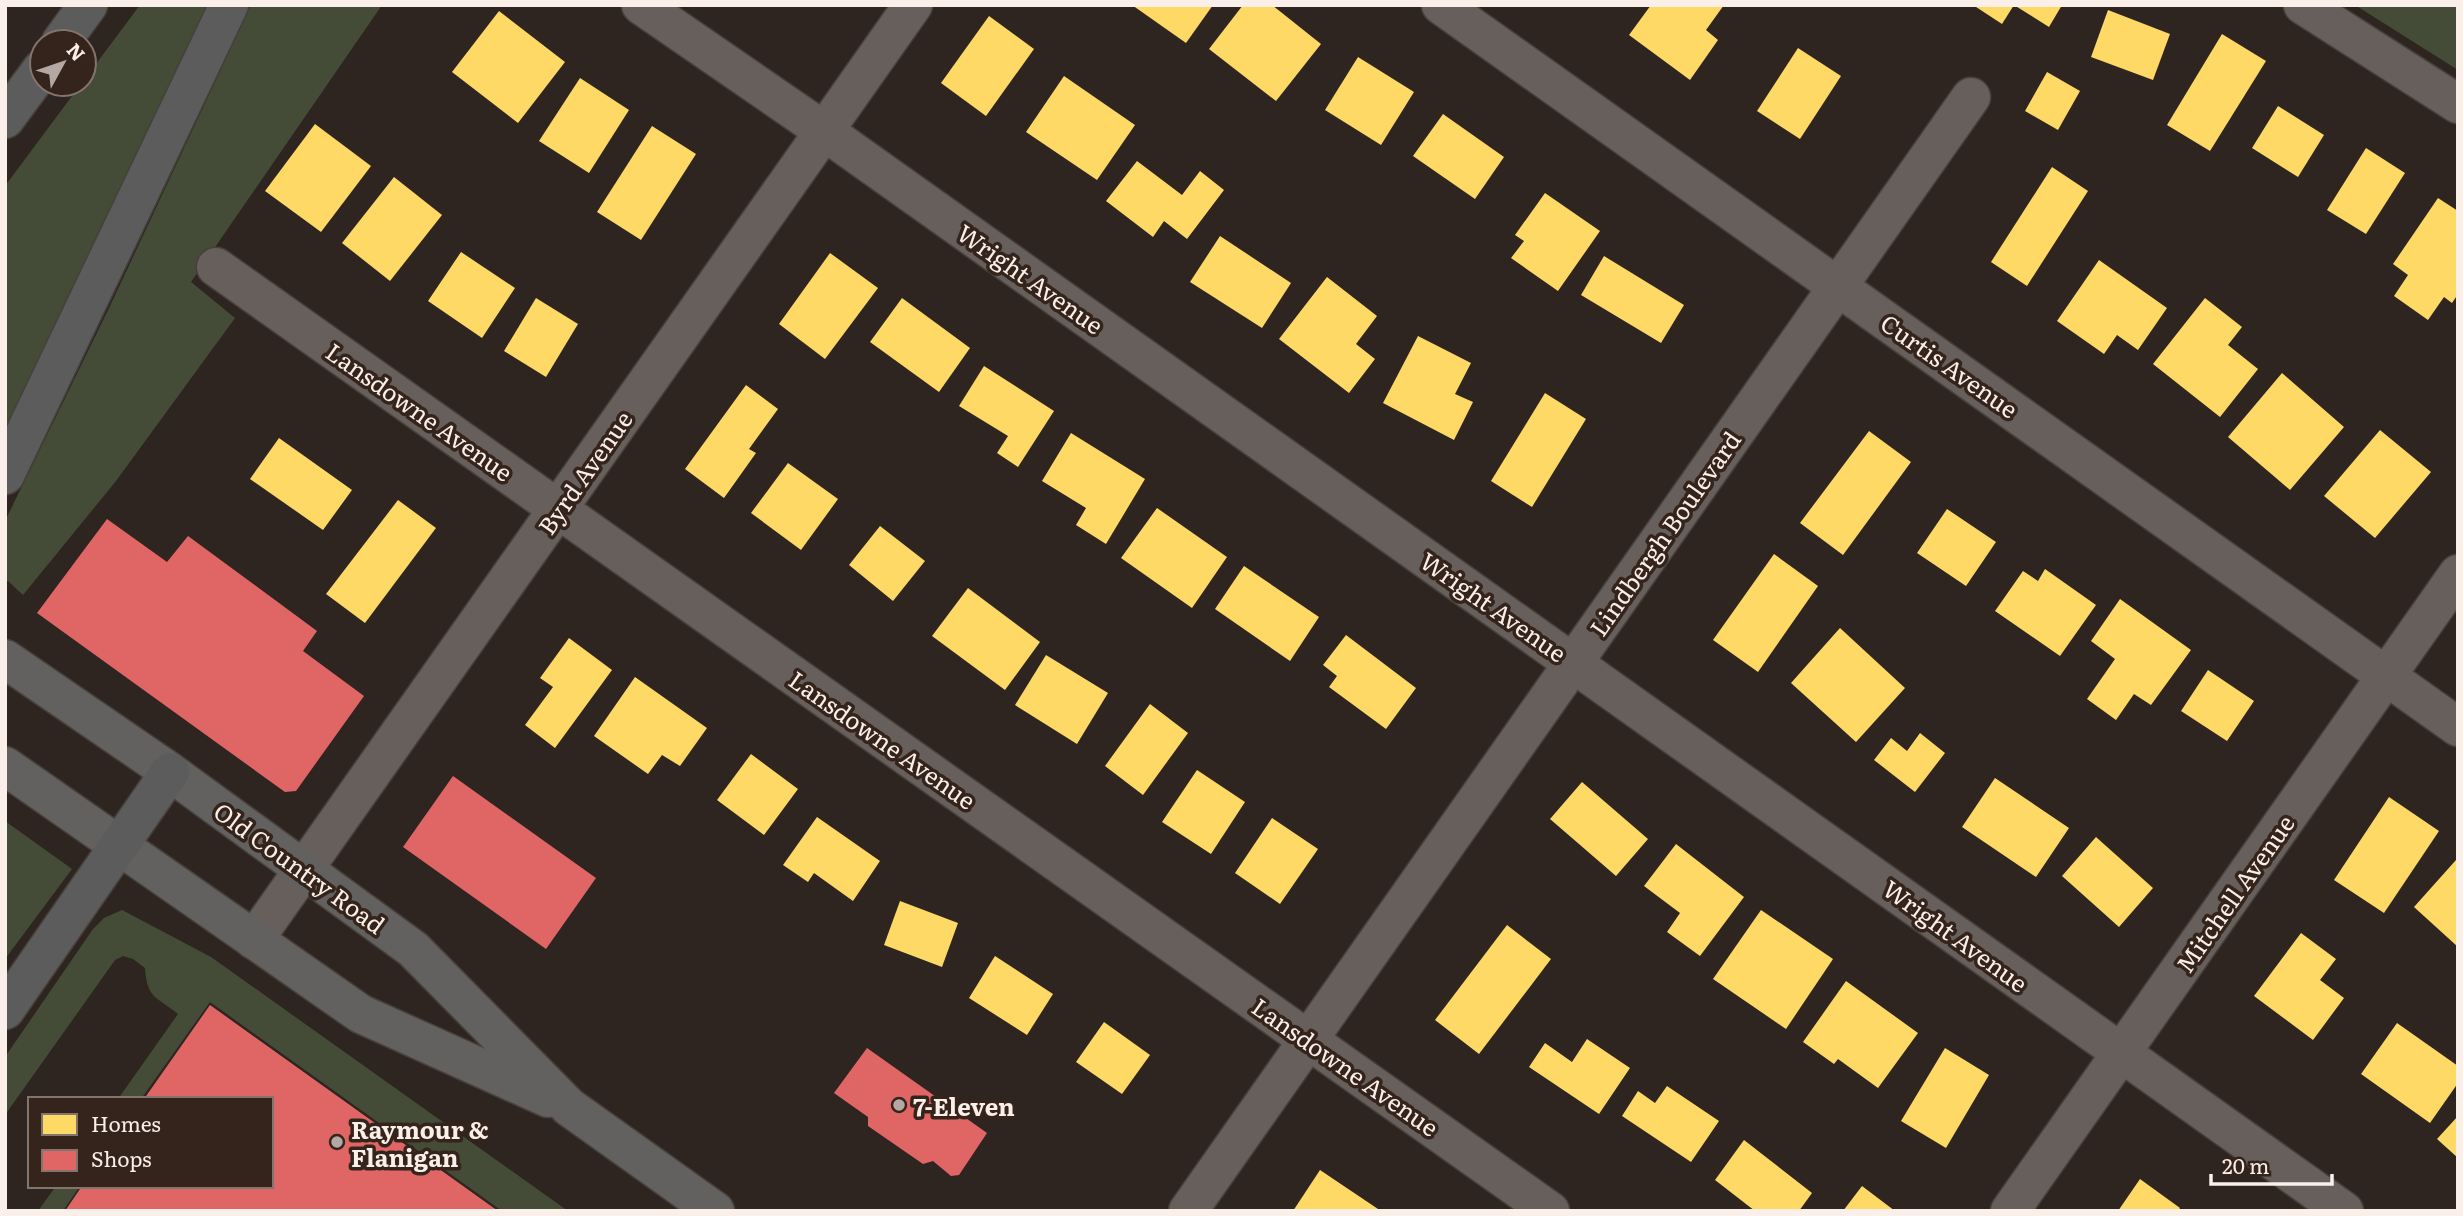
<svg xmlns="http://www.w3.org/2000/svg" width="2463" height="1216" viewBox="0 0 2463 1216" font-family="Literata,serif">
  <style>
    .green { fill: #444c38 }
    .homes { fill: #ffd966 }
    .shops { fill: #e06666 }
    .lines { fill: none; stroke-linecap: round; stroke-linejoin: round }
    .minor-casing { stroke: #47403b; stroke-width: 41 }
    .primary-casing { stroke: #47403b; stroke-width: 41 }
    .motorway-casing { stroke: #47403b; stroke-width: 41 }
    .minor { stroke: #665f5b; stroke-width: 38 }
    .primary { stroke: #636060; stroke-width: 38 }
    .motorway { stroke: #5d5c5d; stroke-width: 38 }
    .poi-dot { fill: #b3a8a3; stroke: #34241b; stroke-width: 2.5 }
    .labels { text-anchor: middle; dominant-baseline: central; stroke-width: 7; stroke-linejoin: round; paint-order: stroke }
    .street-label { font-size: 24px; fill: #faefe9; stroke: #34241b }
    .poi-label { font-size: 24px; font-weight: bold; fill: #faefe9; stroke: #34241b; text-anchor: start }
  </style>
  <rect width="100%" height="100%" fill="#2e2521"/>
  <g class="green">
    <path d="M140,5H211L5,430V186L81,84H84V80Z"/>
    <path d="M251,5H382L191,282L235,318L116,481L23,595L8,581L5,582V521L110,306Z"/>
    <path d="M2355,5H2458V70Z"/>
    <path d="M5,821L72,869L5,959Z"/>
    <path d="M122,910L211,957L568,1211H502L210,1002L141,1099H118L178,1014C156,996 147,999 145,968L133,959L123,956L115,960L5,1115V1057L93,929L104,918Z"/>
    <path d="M56,1186H80L63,1211H38Z"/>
  </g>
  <g class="homes">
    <path d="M1132,5H1213L1186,43Z"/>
    <path d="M1243,5H1272L1321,44L1276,101L1209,49Z"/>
    <path d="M1651,5H1724L1706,30L1718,40L1690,80L1629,35Z"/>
    <path d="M1973,5H2014L2002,24Z"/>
    <path d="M2014,5H2062L2049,27Z"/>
    <path d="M2108,10L2170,34L2153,80L2091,57Z"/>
    <path d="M499,11L565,62L518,123L452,72Z"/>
    <path d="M989,16L1034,49L986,116L941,83Z"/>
    <path d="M2222,34L2266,61L2210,151L2167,125Z"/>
    <path d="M1798,48L1841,76L1800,139L1757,111Z"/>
    <path d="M1358,57L1414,92L1381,145L1325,110Z"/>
    <path d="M2047,72L2080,91L2058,130L2025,111Z"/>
    <path d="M1064,76L1135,125L1097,180L1026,132Z"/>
    <path d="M580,78L629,110L589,173L539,141Z"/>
    <path d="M2278,106L2324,135L2298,177L2252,148Z"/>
    <path d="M1443,114L1504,157L1475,199L1413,156Z"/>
    <path d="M315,124L371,166L321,232L265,191Z"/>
    <path d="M652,126L696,154L641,240L597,212Z"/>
    <path d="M2366,148L2405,173L2366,234L2327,210Z"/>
    <path d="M1137,161L1182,195L1200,171L1224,190L1187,239L1164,221L1153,237L1106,201Z"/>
    <path d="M2052,167L2088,191L2027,286L1991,262Z"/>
    <path d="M394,177L442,215L390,281L342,243Z"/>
    <path d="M1545,193L1600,231L1558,291L1511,258L1524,241L1515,235Z"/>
    <path d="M2438,198L2458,211V294L2452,303L2444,297L2428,320L2394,296L2408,275L2393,264Z"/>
    <path d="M1220,236L1291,283L1262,328L1190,282Z"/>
    <path d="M461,252L515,288L482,338L428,301Z"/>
    <path d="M830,253L878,288L825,359L779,324Z"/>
    <path d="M1604,256L1684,305L1661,343L1581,295Z"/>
    <path d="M2099,260L2167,308L2138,350L2117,335L2104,354L2057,321Z"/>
    <path d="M1327,277L1377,316L1356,344L1375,359L1349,393L1279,339Z"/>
    <path d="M536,298L578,324L546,377L504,351Z"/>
    <path d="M902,298L970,348L939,392L870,342Z"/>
    <path d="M2205,298L2242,327L2228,345L2258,369L2220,417L2153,364Z"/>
    <path d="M1418,336L1471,363L1455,394L1473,402L1454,440L1383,403Z"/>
    <path d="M984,366L1054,411L1018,467L997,453L1008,436L959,406Z"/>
    <path d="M2282,373L2344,427L2290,490L2228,437Z"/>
    <path d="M746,385L778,409L749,449L756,453L724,498L685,469Z"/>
    <path d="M1545,393L1586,419L1532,507L1491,481Z"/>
    <path d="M2380,430L2431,472L2375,538L2324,496Z"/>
    <path d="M1869,431L1911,462L1843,555L1800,523Z"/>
    <path d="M1071,433L1145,479L1106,544L1076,525L1086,508L1042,481Z"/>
    <path d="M279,438L352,490L323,530L250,479Z"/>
    <path d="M788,463L838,499L801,550L751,513Z"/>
    <path d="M398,500L436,528L365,623L326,594Z"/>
    <path d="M1157,508L1227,557L1192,608L1121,558Z"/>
    <path d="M1947,509L1996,542L1966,586L1917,553Z"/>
    <path d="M880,526L925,561L893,601L849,565Z"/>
    <path d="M1774,554L1818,586L1758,672L1713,640Z"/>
    <path d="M1244,566L1319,617L1290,661L1215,609Z"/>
    <path d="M2045,569L2096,605L2060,656L1995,611L2023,571L2038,581Z"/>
    <path d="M968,588L1040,642L1005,690L932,636Z"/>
    <path d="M2120,599L2191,650L2151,705L2134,694L2116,720L2087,699L2115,659L2091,641Z"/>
    <path d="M1840,628L1905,688L1856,742L1791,683Z"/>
    <path d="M1346,635L1416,688L1386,729L1329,687L1337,676L1323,665Z"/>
    <path d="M569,638L612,670L555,748L525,725L553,687L540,678Z"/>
    <path d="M1046,655L1108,693L1077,744L1015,705Z"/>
    <path d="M2208,670L2254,701L2227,741L2181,711Z"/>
    <path d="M635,677L707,728L680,766L662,755L648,774L594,736Z"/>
    <path d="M1150,704L1188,733L1143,795L1105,766Z"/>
    <path d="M1920,733L1945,753L1915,792L1874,760L1891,738L1907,751Z"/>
    <path d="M751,754L798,789L764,835L717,800Z"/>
    <path d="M1197,770L1245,802L1211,854L1162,822Z"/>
    <path d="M1995,778L2069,828L2036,877L1962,827Z"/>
    <path d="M1582,782L1648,839L1616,876L1550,819Z"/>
    <path d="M2389,797L2439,831L2384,913L2334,880Z"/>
    <path d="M817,817L880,861L853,901L814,873L808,882L783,865Z"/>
    <path d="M1272,818L1318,849L1280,904L1235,873Z"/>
    <path d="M2096,837L2153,888L2119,927L2062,876Z"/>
    <path d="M1676,844L1744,897L1700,956L1667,932L1680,913L1644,886Z"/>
    <path d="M2456,860L2458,861V947L2414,907Z"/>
    <path d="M900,901L958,923L942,967L884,945Z"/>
    <path d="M1761,910L1833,959L1786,1029L1713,979Z"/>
    <path d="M1507,925L1551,959L1479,1054L1435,1020Z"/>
    <path d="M2301,933L2336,959L2320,980L2344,998L2313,1040L2254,996Z"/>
    <path d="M995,956L1053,994L1027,1035L969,998Z"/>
    <path d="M1846,981L1918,1033L1878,1088L1838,1059L1834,1064L1803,1042Z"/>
    <path d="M1104,1022L1150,1055L1122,1094L1076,1062Z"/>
    <path d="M2397,1023L2458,1066V1083L2430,1123L2361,1074Z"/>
    <path d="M1587,1039L1630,1068L1599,1114L1529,1067L1545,1043L1572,1062Z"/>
    <path d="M1945,1048L1989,1075L1946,1148L1901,1121Z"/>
    <path d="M1667,1086L1719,1121L1691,1162L1622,1116L1638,1091L1655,1103Z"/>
    <path d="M2458,1116V1158L2437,1139Z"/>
    <path d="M1744,1140L1812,1193L1799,1211H1755L1715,1180Z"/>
    <path d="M1320,1170L1381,1211H1293Z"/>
    <path d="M2140,1179L2180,1208L2178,1211H2118Z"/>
    <path d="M1862,1186L1895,1211H1843Z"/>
  </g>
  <g class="shops">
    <path d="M107,519L167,562L188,536L317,631L303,651L364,696L296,791L285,792L37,613Z"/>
    <path d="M453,776L596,878L546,949L403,847Z"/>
    <path d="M210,1005L498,1211H65L82,1186H271V1099H144Z"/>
    <path d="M867,1048L987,1133L959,1175L951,1176L933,1161L923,1164L868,1126V1117L834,1093Z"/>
  </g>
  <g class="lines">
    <defs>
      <g id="minor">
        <path d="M641,5L824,131L2344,1211"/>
        <path d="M1441,5L2458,727"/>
        <path d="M2303,5L2458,104"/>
        <path d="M216,267L1550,1211"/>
        <path d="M254,940L913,5"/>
        <path d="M1188,1211L1971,97"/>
        <path d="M2010,1211L2458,574"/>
      </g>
      <g id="primary">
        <path d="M5,659L170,772L413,949L569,1107L715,1211"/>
        <path d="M5,766L361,1014L548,1098"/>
      </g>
      <g id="motorway">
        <path d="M61,42L88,5"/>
        <path d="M5,119L42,69"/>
        <path d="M5,475L229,5"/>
        <path d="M5,1010L170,772"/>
      </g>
    </defs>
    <use href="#minor" class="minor-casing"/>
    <use href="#primary" class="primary-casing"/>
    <use href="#motorway" class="motorway-casing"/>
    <use href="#minor" class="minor"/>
    <use href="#primary" class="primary"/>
    <use href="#motorway" class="motorway"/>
  </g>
  <g class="poi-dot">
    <circle cx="899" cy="1105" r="7"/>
    <circle cx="337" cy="1142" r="7"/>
  </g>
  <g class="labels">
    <g class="street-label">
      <text transform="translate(1031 278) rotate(35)">Wright Avenue</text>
      <text transform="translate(1950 365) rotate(35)">Curtis Avenue</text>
      <text transform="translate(420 411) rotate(35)">Lansdowne Avenue</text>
      <text transform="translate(584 472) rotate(-55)">Byrd Avenue</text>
      <text transform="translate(1664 533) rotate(-55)">Lindbergh Boulevard</text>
      <text transform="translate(1494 606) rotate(35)">Wright Avenue</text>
      <text transform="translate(883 739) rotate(35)">Lansdowne Avenue</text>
      <text transform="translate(300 867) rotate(36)">Old Country Road</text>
      <text transform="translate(2234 893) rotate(-55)">Mitchell Avenue</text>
      <text transform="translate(1956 935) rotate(36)">Wright Avenue</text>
      <text transform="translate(1346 1066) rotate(35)">Lansdowne Avenue</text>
    </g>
    <g class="poi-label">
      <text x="913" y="1105">7-Eleven</text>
      <text x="351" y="1128">Raymour &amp;<tspan x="351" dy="28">Flanigan</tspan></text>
    </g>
  </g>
  <rect width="2463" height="1216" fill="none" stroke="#faefe9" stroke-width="14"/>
  <rect x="28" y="1097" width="245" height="91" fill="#34241b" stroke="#83756d" stroke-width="2"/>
  <rect x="42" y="1114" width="35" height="21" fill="#ffd966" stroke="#83756d" stroke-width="2"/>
  <text x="91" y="1132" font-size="21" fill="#faefe9">Homes</text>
  <rect x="42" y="1150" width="35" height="21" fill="#e06666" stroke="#83756d" stroke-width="2"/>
  <text x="91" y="1167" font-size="21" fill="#faefe9">Shops</text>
  <g transform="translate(63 63) rotate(50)"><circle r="33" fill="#34241b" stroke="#83756d" stroke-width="2"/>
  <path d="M0-5L12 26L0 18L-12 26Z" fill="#b3a8a3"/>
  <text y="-10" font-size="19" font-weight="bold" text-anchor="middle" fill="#faefe9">N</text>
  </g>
  <path d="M2211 1174v10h121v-10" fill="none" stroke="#faefe9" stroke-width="3.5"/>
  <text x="2222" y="1174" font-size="21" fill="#faefe9" stroke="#34241b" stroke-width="5" paint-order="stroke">20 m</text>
</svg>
